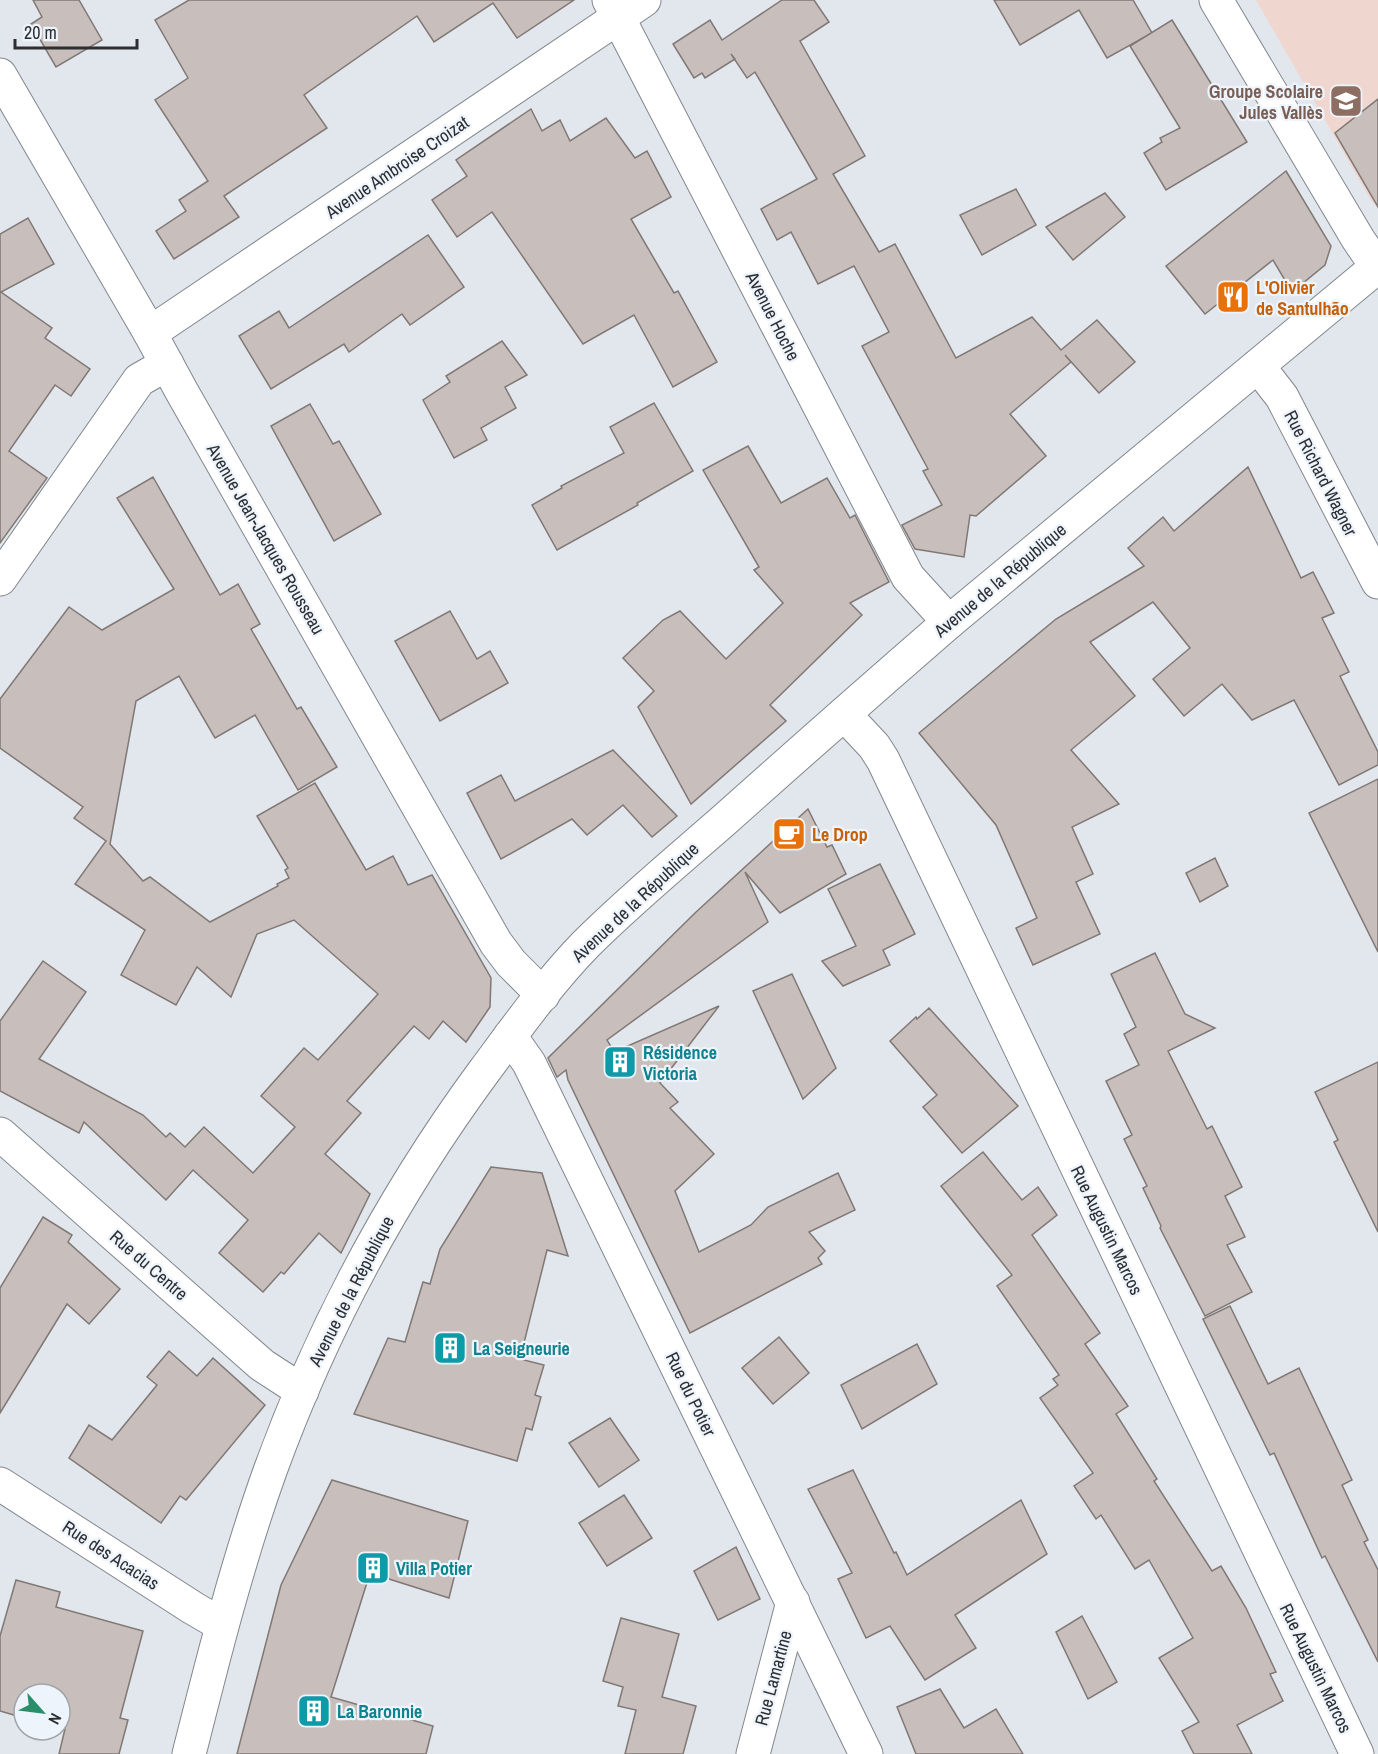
<svg xmlns="http://www.w3.org/2000/svg" width="1378" height="1754" viewBox="0 0 1378 1754" font-family="'Archivo Narrow',sans-serif">
  <style>
    .education { fill: #efd6ce }
    .building { fill: #c8bfbc; stroke: #807875; stroke-width: 1.5 }
    .lines { fill: none; stroke-linecap: round; stroke-linejoin: round }
    .minor-casing { stroke: #81878d; stroke-width: 35 }
    .secondary-casing { stroke: #81878d; stroke-width: 35 }
    .minor { stroke: #fff; stroke-width: 33 }
    .secondary { stroke: #fff; stroke-width: 33 }
    .labels { text-anchor: middle; dominant-baseline: central; stroke-width: 4.5; stroke-linejoin: round; paint-order: stroke }
    .education-label { font-size: 18px; font-weight: bold; fill: #785e54; stroke: #eef4fb; text-anchor: end }
    .street-label { font-size: 18px; fill: #2c2e31; stroke: #eef4fb }
    .food-label { font-size: 18px; font-weight: bold; fill: #c56008; stroke: #eef4fb; text-anchor: start }
    .culture-label { font-size: 18px; font-weight: bold; fill: #0d838f; stroke: #eef4fb; text-anchor: start }
  </style>
  <rect width="100%" height="100%" fill="#e1e7ed"/>
  <path class="education" d="M1256,0H1378V207L1372,202Z"/>
  <g class="building">
    <path d="M33,0H79L102,40L56,67L31,24L42,17Z"/>
    <path d="M189,0H574L517,38L493,3L434,42L417,16L304,95L327,128L224,196L239,217L174,259L156,231L186,211L179,200L208,181L155,100L188,78L155,20Z"/>
    <path d="M782,0H814L829,22L800,41L865,156L833,174L879,252L895,244L956,358L1032,317L1061,350L1097,320L1135,362L1099,393L1065,355L1071,362L1010,414L1046,456L976,516L970,515L964,557L915,549L902,525L942,505L923,471L928,469L862,346L889,332L854,266L818,284L791,232L777,240L761,209L817,179L755,72L747,78L731,54L735,59L705,78L702,73L694,78L673,44L710,20L722,40Z"/>
    <path d="M994,0H1133L1152,33L1107,58L1079,10L1020,45Z"/>
    <path d="M1172,20L1247,142L1166,190L1144,153L1162,142L1160,138L1180,128L1130,46Z"/>
    <path d="M1378,99V207L1335,133Z"/>
    <path d="M531,109L542,131L560,120L570,141L606,118L635,158L647,151L671,197L631,219L674,293L678,291L717,362L673,387L634,315L583,344L492,212L457,237L432,200L467,176L456,160Z"/>
    <path d="M1286,171L1331,246L1325,265L1292,292L1273,260L1205,314L1166,266Z"/>
    <path d="M1016,189L1036,225L982,255L960,215Z"/>
    <path d="M1105,193L1125,217L1073,260L1046,227Z"/>
    <path d="M28,218L54,264L1,292L52,328L45,338L90,369L71,396L55,385L9,451L47,478L0,543V234Z"/>
    <path d="M428,235L464,287L410,325L402,314L349,352L344,344L271,389L239,336L279,311L289,328Z"/>
    <path d="M502,341L527,375L505,387L516,408L481,428L487,440L454,458L423,400L450,382L446,376Z"/>
    <path d="M654,403L693,471L637,503L638,505L557,550L532,505L562,488L561,486L624,453L610,427Z"/>
    <path d="M310,404L333,444L339,441L381,514L334,541L271,426Z"/>
    <path d="M748,446L781,503L827,478L850,518L855,515L889,582L850,603L862,615L770,705L786,721L691,804L638,707L654,691L623,658L663,620L680,611L726,659L783,603L754,570L759,567L703,470Z"/>
    <path d="M1248,467L1301,578L1313,572L1334,613L1322,618L1349,672L1340,676L1378,752V765L1339,785L1294,700L1252,720L1222,684L1184,716L1153,679L1190,648L1153,602L1090,642L1135,696L1071,750L1119,804L1072,827L1093,874L1076,882L1100,934L1033,965L1016,928L1037,918L996,825L919,733L1056,619L1144,566L1128,548L1163,517L1174,531Z"/>
    <path d="M153,477L220,595L238,584L260,624L251,629L297,709L301,707L337,767L298,790L255,715L215,738L179,676L136,701L110,844L143,881L150,877L210,922L278,886L277,884L289,878L285,870L288,868L257,816L315,783L366,870L393,856L408,885L432,875L491,978L490,1007L466,1042L443,1021L429,1039L414,1026L347,1101L361,1113L325,1154L370,1194L341,1253L319,1233L284,1274L281,1272L263,1292L219,1253L248,1220L193,1170L166,1200L84,1122L79,1133L0,1091V1021L43,961L86,992L39,1059L143,1115L166,1137L170,1133L185,1147L204,1127L253,1173L295,1127L261,1096L304,1048L318,1060L378,994L294,920L257,934L231,997L197,967L176,1005L121,975L145,930L75,884L106,841L74,818L83,807L0,748V699L69,607L102,630L174,589L117,498Z"/>
    <path d="M450,611L477,659L490,651L508,683L440,721L395,641Z"/>
    <path d="M613,750L677,816L652,837L623,805L587,835L572,819L501,859L467,793L501,775L515,801Z"/>
    <path d="M1378,779V952L1309,813Z"/>
    <path d="M808,809L827,847L832,845L846,874L780,913L745,872L768,922L607,1040L614,1052L719,1006L660,1083L678,1102L670,1108L714,1154L675,1191L699,1252L751,1225L768,1207L838,1173L855,1210L809,1232L825,1251L818,1258L822,1264L690,1333L568,1080L566,1070L557,1077L548,1058L695,913Z"/>
    <path d="M1215,858L1228,886L1200,902L1186,873Z"/>
    <path d="M880,864L915,934L883,950L890,965L843,986L822,961L856,946L828,889Z"/>
    <path d="M1155,953L1185,1014L1215,1028L1168,1051L1207,1129L1212,1126L1242,1187L1225,1196L1245,1237L1227,1245L1252,1292L1205,1316L1160,1228L1161,1226L1143,1188L1147,1186L1124,1139L1132,1135L1106,1081L1139,1065L1124,1034L1136,1027L1111,974Z"/>
    <path d="M792,974L836,1068L803,1099L753,991Z"/>
    <path d="M929,1008L1018,1106L962,1153L923,1107L937,1095L890,1041L916,1017L917,1019Z"/>
    <path d="M1378,1062V1232L1334,1142L1338,1140L1315,1092Z"/>
    <path d="M983,1152L1022,1200L1038,1187L1057,1215L1032,1235L1100,1333L1085,1344L1128,1406L1116,1414L1157,1479L1154,1481L1212,1571L1221,1566L1246,1608L1276,1672L1270,1674L1283,1701L1237,1725L1252,1754H1194L1182,1731L1199,1722L1159,1658L1193,1638L1149,1560L1135,1569L1101,1515L1096,1519L1074,1486L1093,1473L1040,1398L1058,1385L1053,1379L1059,1375L997,1286L1012,1275L941,1186Z"/>
    <path d="M491,1167L542,1173L568,1256L547,1250L520,1359L544,1365L535,1395L541,1397L532,1430L526,1428L517,1461L354,1414L388,1338L405,1342L423,1282L430,1284L440,1249Z"/>
    <path d="M43,1217L72,1235L68,1242L120,1289L89,1324L67,1304L0,1413V1288Z"/>
    <path d="M1230,1306L1268,1384L1299,1368L1352,1480L1342,1485L1368,1540L1364,1542L1378,1570V1662L1325,1556L1322,1558L1274,1453L1270,1455L1203,1319Z"/>
    <path d="M779,1337L809,1373L773,1404L742,1368Z"/>
    <path d="M917,1344L937,1384L862,1429L841,1385Z"/>
    <path d="M169,1351L197,1376L213,1358L265,1405L186,1500L180,1496L161,1523L69,1458L89,1425L112,1440L157,1385L147,1377Z"/>
    <path d="M610,1418L639,1460L599,1487L569,1443Z"/>
    <path d="M853,1470L894,1553L896,1552L907,1575L1021,1500L1047,1554L955,1615L976,1648L925,1680L890,1626L866,1638L838,1579L852,1573L808,1489Z"/>
    <path d="M332,1480L468,1521L449,1598L370,1573L331,1697L433,1726L426,1754H237L281,1585Z"/>
    <path d="M624,1495L652,1538L607,1566L579,1523Z"/>
    <path d="M736,1547L760,1599L718,1620L694,1571Z"/>
    <path d="M16,1580L60,1592L56,1607L143,1631L120,1718L128,1720L119,1754H59L65,1729L60,1728V1694H24V1718L0,1711V1636Z"/>
    <path d="M1082,1616L1117,1682L1088,1699L1056,1632Z"/>
    <path d="M621,1618L679,1634L662,1697L696,1706L683,1754H625L636,1710L618,1706L623,1687L603,1681Z"/>
    <path d="M940,1689L964,1728L996,1709L1023,1754H916L897,1707Z"/>
  </g>
  <g class="lines">
    <defs>
      <g id="minor">
        <path d="M609,0L908,577L949,622"/>
        <path d="M1216,0L1358,239L1377,267"/>
        <path d="M0,75L150,333L182,392L496,943L511,963L543,995"/>
        <path d="M150,333L644,0"/>
        <path d="M1258,366L1282,397L1378,582"/>
        <path d="M0,579L139,380L167,364"/>
        <path d="M844,714L874,746L883,760L1357,1754"/>
        <path d="M510,1036L529,1063L866,1754"/>
        <path d="M0,1134L262,1365L302,1391"/>
        <path d="M0,1484L193,1608L222,1625"/>
        <path d="M753,1754L793,1602"/>
      </g>
      <path id="secondary" d="M189,1754C213,1659 237,1563 270,1471C322,1328 395,1192 485,1070C517,1027 549,982 586,944C629,901 676,862 722,822C797,755 873,688 949,622L1378,266"/>
    </defs>
    <use href="#minor" class="minor-casing"/>
    <use href="#secondary" class="secondary-casing"/>
    <use href="#minor" class="minor"/>
    <use href="#secondary" class="secondary"/>
  </g>
  <defs>
    <symbol id="school-square" viewBox="-11 -11 22 22"><rect x="-9" y="-9" width="18" height="18" rx="4" fill="#8d6e63" stroke="#eef4fb"/><path d="M0-5L7-2L0 1L-7-2ZM-4 1L0 2.5L4 1V4Q0 6-4 4Z" fill="#fff"/></symbol>
    <symbol id="restaurant-square" viewBox="-11 -11 22 22"><rect x="-9" y="-9" width="18" height="18" rx="4" fill="#e8710a" stroke="#eef4fb"/><path d="M-5-6h1v4h1v-4h1v4h1v-4h1v5L-1.5 .5V6h-2V.5L-5-1ZM5-6V6H3V1.5H1.5Q1.5-4 5-6Z" fill="#fff"/></symbol>
    <symbol id="cafe-square" viewBox="-11 -11 22 22"><rect x="-9" y="-9" width="18" height="18" rx="4" fill="#e8710a" stroke="#eef4fb"/><path d="M-5.5-4.5H6V0H3Q3 3.5 0 3.5H-2.5Q-5.5 3.5-5.5 0ZM3-3.2v2h1.7v-2ZM-6 4.5H4V6H-6Z" fill="#fff"/></symbol>
    <symbol id="building-square" viewBox="-11 -11 22 22"><rect x="-9" y="-9" width="18" height="18" rx="4" fill="#0f9aa8" stroke="#eef4fb"/><path d="M-4-6H4V6H1V3H-1V6H-4ZM-2.5-4.3h1.7v1.8h-1.7ZM.8-4.3h1.7v1.8H.8ZM-2.5-1h1.7V.8h-1.7ZM.8-1h1.7V.8H.8Z" fill="#fff"/></symbol>
  </defs>
  <g fill-rule="evenodd">
    <use href="#school-square" x="1327" y="82" width="38" height="38"/>
    <use href="#restaurant-square" x="1214" y="278" width="38" height="38"/>
    <use href="#cafe-square" x="770" y="815" width="38" height="38"/>
    <use href="#building-square" x="601" y="1043" width="38" height="38"/>
    <use href="#building-square" x="431" y="1329" width="38" height="38"/>
    <use href="#building-square" x="354" y="1549" width="38" height="38"/>
    <use href="#building-square" x="295" y="1692" width="38" height="38"/>
  </g>
  <g class="labels">
    <g class="education-label">
      <text x="1323" y="91">Groupe Scolaire<tspan x="1323" dy="21">Jules Vallès</tspan></text>
    </g>
    <g class="street-label">
      <text transform="translate(397 167) rotate(-34)">Avenue Ambroise Croizat</text>
      <text transform="translate(773 316) rotate(63)">Avenue Hoche</text>
      <text transform="translate(1321 473) rotate(63)">Rue Richard Wagner</text>
      <text transform="translate(266 539) rotate(60)">Avenue Jean-Jacques Rousseau</text>
      <text transform="translate(1000 580) rotate(-40)">Avenue de la République</text>
      <text transform="translate(635 902) rotate(-43)">Avenue de la République</text>
      <text transform="translate(1107 1230) rotate(64)">Rue Augustin Marcos</text>
      <text transform="translate(149 1265) rotate(41)">Rue du Centre</text>
      <text transform="translate(351 1291) rotate(-63)">Avenue de la République</text>
      <text transform="translate(691 1394) rotate(64)">Rue du Potier</text>
      <text transform="translate(111 1555) rotate(33)">Rue des Acacias</text>
      <text transform="translate(1316 1668) rotate(64)">Rue Augustin Marcos</text>
      <text transform="translate(773 1678) rotate(-75)">Rue Lamartine</text>
    </g>
    <g class="food-label">
      <text x="1256" y="287">L'Olivier<tspan x="1256" dy="21">de Santulhão</tspan></text>
      <text x="812" y="834">Le Drop</text>
    </g>
    <g class="culture-label">
      <text x="643" y="1052">Résidence<tspan x="643" dy="21">Victoria</tspan></text>
      <text x="473" y="1348">La Seigneurie</text>
      <text x="396" y="1568">Villa Potier</text>
      <text x="337" y="1711">La Baronnie</text>
    </g>
  </g>
  <g transform="translate(42 1712) rotate(118)"><circle r="28" fill="#eef4fb" stroke="#a0a5aa" stroke-width="1.5"/>
  <path d="M0-4.5L10 22L0 15L-10 22Z" fill="#298e6a"/>
  <text y="-9" font-size="16" font-weight="bold" text-anchor="middle" fill="#2c2e31">N</text>
  </g>
  <path d="M15 39v9h122v-9" fill="none" stroke="#2c2e31" stroke-width="3"/>
  <text x="24" y="39" font-size="18" fill="#2c2e31" stroke="#eef4fb" stroke-width="4.5" paint-order="stroke">20 m</text>
</svg>
